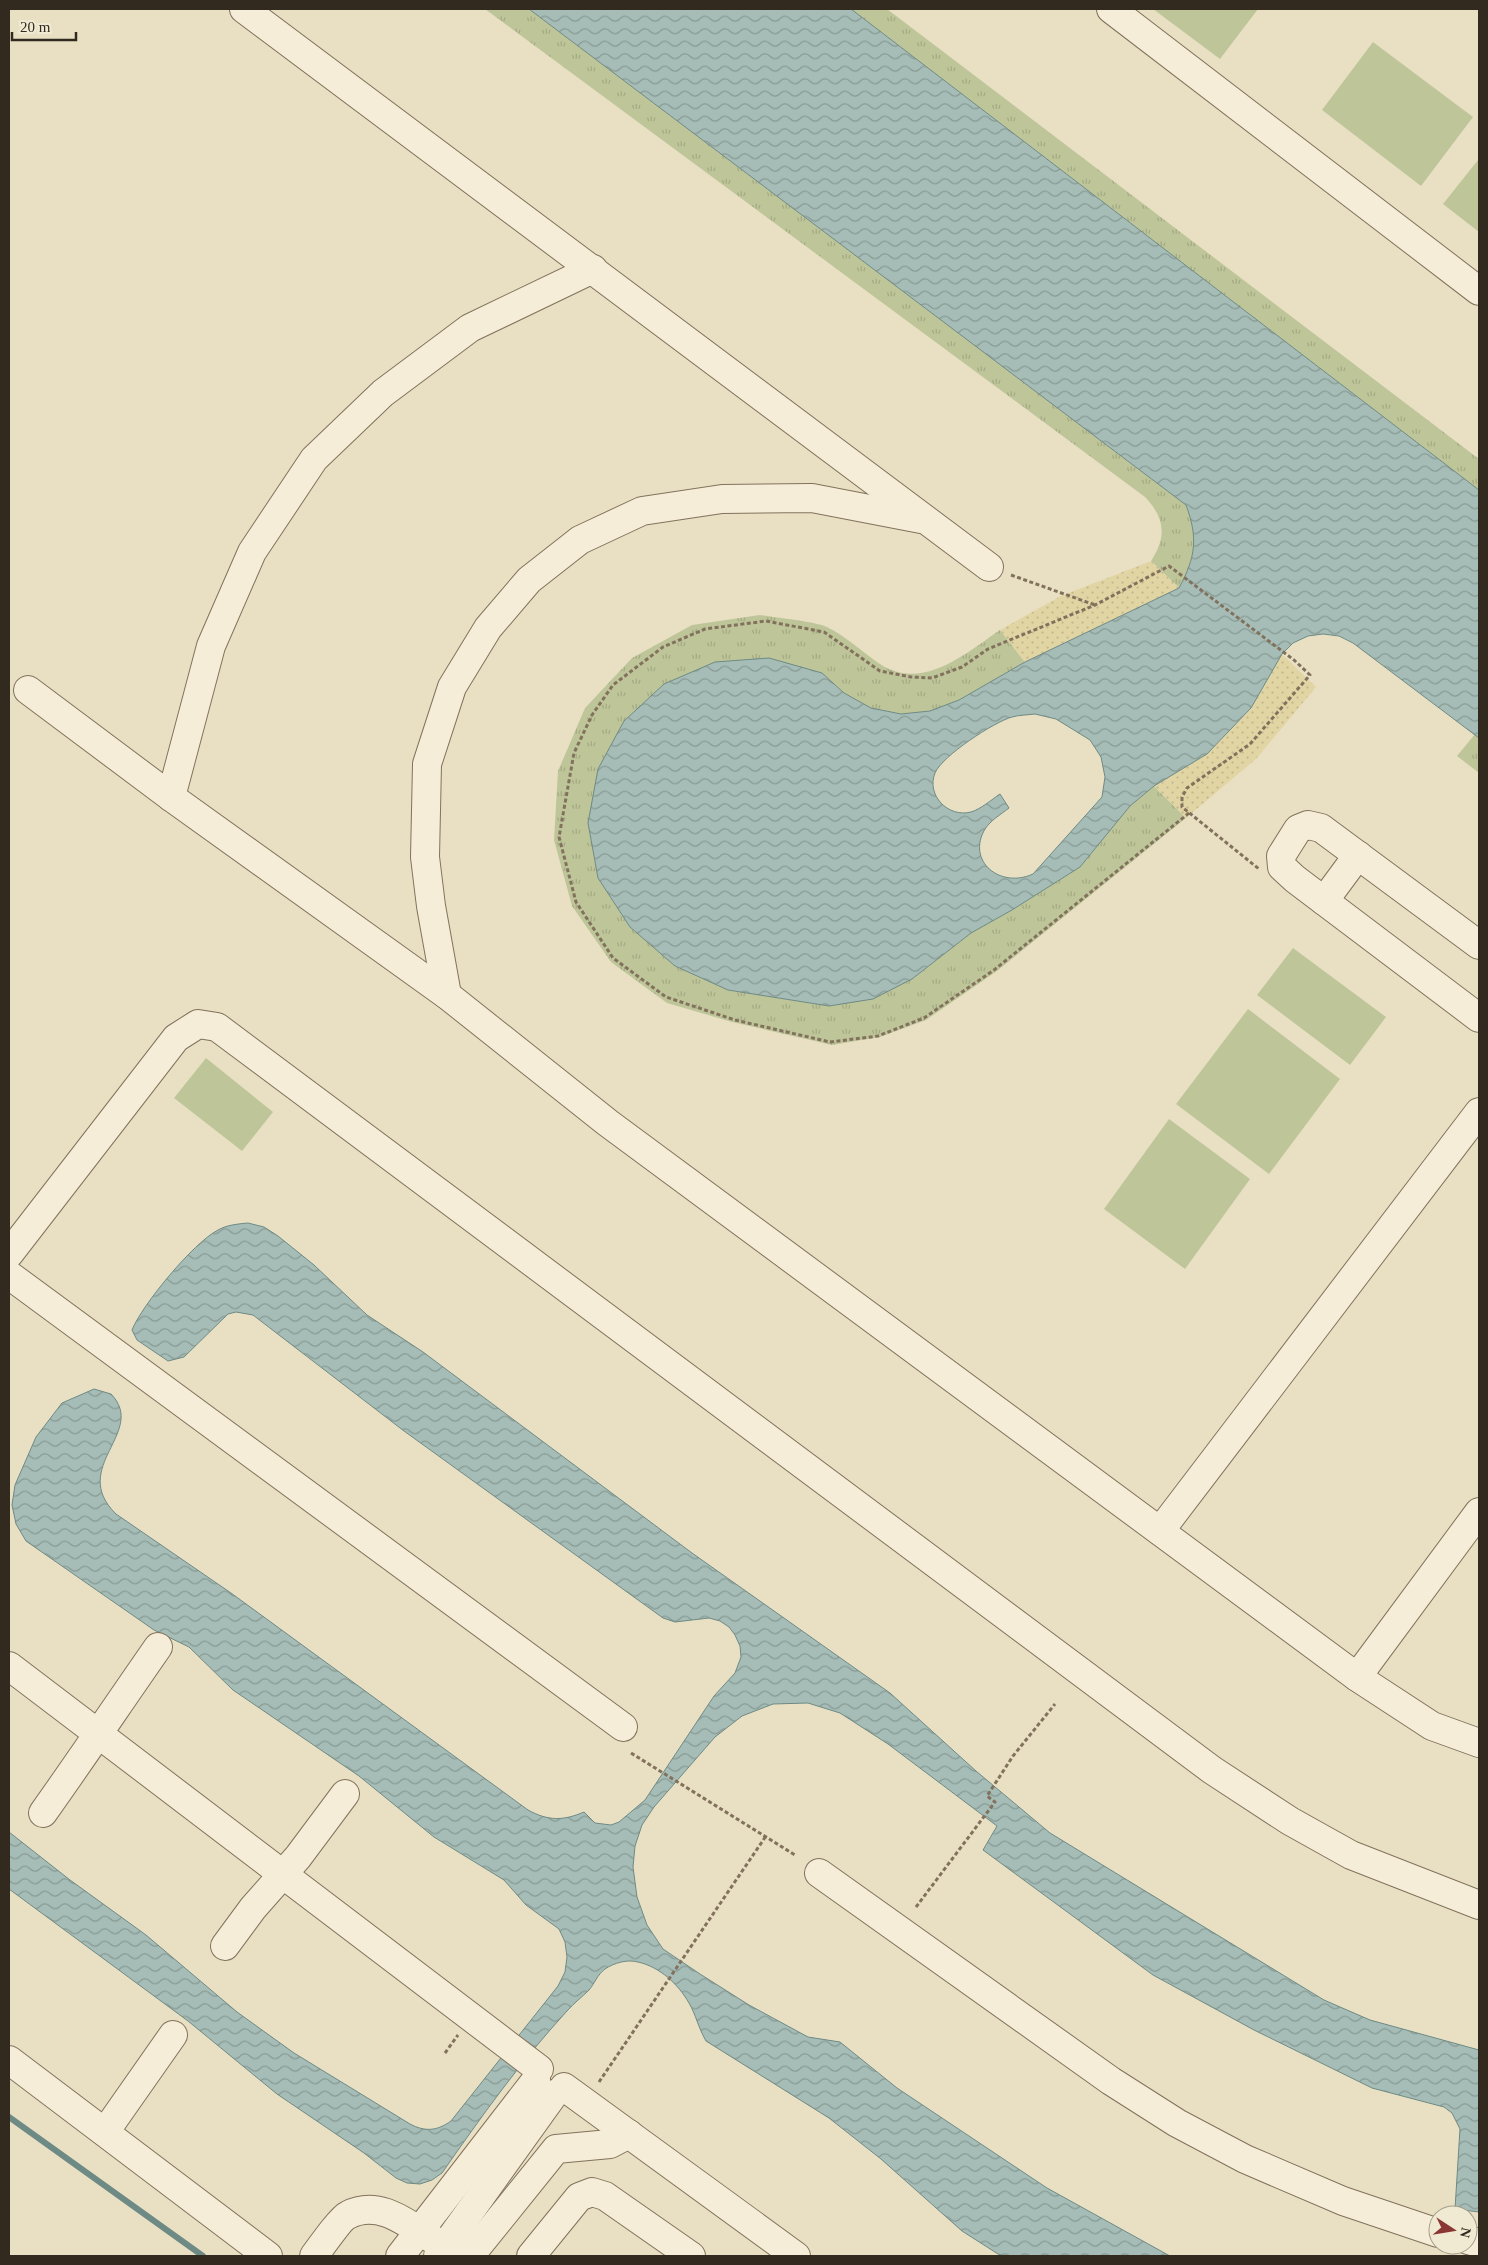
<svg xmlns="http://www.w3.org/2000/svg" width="1488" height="2265" viewBox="0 0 1488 2265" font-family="'Times New Roman',serif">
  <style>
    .grass { fill: url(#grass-tufts) }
    .sand { fill: url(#sand-dots) }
    .pitch { fill: #bec699 }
    .water { fill: url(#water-waves); stroke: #6e8a84; fill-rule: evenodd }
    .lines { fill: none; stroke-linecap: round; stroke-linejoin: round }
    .stream { stroke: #6e8a84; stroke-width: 6 }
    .minor-casing { stroke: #82725d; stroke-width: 30 }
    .path { stroke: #82725d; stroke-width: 3; stroke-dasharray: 4 2.5; stroke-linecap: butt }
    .minor { stroke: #f5edd7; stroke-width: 28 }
  </style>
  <defs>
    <pattern id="grass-tufts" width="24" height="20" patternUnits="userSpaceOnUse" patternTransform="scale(1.25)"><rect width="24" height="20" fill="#bec699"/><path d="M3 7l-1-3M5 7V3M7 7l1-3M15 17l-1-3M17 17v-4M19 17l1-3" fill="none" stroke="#a4aa83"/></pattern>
    <pattern id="sand-dots" width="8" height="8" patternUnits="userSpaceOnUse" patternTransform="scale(1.25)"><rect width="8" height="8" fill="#e2d5a4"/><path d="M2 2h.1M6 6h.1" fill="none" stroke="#c2b78d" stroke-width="1.8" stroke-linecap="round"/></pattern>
    <pattern id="water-waves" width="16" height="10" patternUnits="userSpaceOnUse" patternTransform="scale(1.25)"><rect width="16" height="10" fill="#a6bdb7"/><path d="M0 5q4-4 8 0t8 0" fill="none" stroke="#889a94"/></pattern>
  </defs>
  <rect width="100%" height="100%" fill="#e9e0c4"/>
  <g class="grass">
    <path d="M485,9H529L1186,505C1198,538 1196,557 1179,588L1151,561C1167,537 1165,518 1145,497Z"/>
    <path d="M851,9H887L1479,459V490Z"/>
    <path d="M760,615C777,618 812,621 827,627C846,636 863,653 880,664C923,692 966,653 1000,630L1025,662L959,700L931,711L901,714L871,708L844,693L822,673L715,662L664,684L624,721L588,823L598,878L630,927L675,966L728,990L829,1006L912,979L971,933L1012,910L1080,867L1130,806L1154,786L1186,818L997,971L926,1020L880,1037L832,1045L732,1022L667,1003L611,962L572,906L554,840L558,771L585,708L632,658L692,625Z"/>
    <path d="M1475,734L1479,738V773L1457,756Z"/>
  </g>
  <g class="sand">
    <path d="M1151,561L1179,588L1025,662L1000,630L1061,596Z"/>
    <path d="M1282,654L1316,687L1256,759L1186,818L1154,786L1207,754L1251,709Z"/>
  </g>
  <g class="pitch">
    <path d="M1153,9H1258L1220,59Z"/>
    <path d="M1373,42L1473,117L1421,186L1322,110Z"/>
    <path d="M1478,160L1479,162V232L1443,204Z"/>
    <path d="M1293,948L1386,1017L1350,1065L1257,995Z"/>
    <path d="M1248,1009L1340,1079L1269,1174L1176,1104Z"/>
    <path d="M206,1058L273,1112L242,1151L174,1098Z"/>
    <path d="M1169,1119L1250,1179L1185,1269L1104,1209Z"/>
  </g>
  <g class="water">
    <path d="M529,9H851L1479,490V738L1353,643L1339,636L1323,634L1308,636L1293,643L1282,654L1251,708L1207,754L1154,786L1130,806L1080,867L1012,910L971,933L912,979L873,999L829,1006L728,990L675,966L630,927L598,878L588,823L598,769L624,721L664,684L715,662L769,658L822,673L844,693L871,708L901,714L930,711L959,700L1025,662L1179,588C1196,557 1198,537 1186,505ZM1035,714L1056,719L1090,740L1101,757L1105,777L1102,797L1033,874C1000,889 966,861 985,829C991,820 1000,815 1009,808L1000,794C991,800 981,809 971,812C948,818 926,795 935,773C942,756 994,722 1012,717C1019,715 1027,715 1035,714Z"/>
    <path d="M248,1223L264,1227L278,1236L314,1265L367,1315L423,1352L692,1553L890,1693L976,1771L1050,1833L1324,2000L1370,2020L1479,2050V2212L1455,2209L1460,2129L1452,2113L1444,2107L1372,2088L1254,2030L1153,1975L983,1850L997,1826L888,1744L840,1713L808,1703L773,1704L742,1716L715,1737L654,1807L642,1825L635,1846L633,1867L637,1897L647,1925L663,1949L700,1974L749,2005L808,2037L840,2042L897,2088L1047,2188L1170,2256H1004L998,2254L962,2231L881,2159L829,2118L706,2041C698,2027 696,2015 689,2003C678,1984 660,1967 638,1962C627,1959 614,1963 605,1969C597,1975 595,1983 589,1990C582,1997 574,2003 567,2011C521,2061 481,2117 442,2173L432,2180L420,2184L407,2183L396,2178L364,2153L277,2094L188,2021L9,1889V1832L70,1880L146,1935L237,2012L294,2053L410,2124C425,2132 437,2131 451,2121L558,1986L565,1972L567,1957L565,1942L559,1929L526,1905L504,1880L434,1837L359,1776L233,1690L189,1647L154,1630L26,1541L16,1524L12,1505L15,1485L36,1437L62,1403L94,1389L111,1394C148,1432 68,1467 116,1514L231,1593L528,1810C548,1821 563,1821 584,1812L595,1823L611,1825L619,1822L645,1800L714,1696L735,1673L741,1657L740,1646L735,1635L729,1627L720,1621L709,1618L675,1622L663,1618L404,1431L253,1315L236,1312L228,1314L184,1357L168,1361L137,1340L132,1330C142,1305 193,1243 218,1230C227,1225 237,1224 248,1223Z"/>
  </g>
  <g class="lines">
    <path class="stream" d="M9,2117L203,2256"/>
    <defs>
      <g id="minor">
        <path d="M244,9L989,567"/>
        <path d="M1111,9L1479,291"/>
        <path d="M28,690L171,797L447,995L608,1123L1357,1677L1432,1726L1479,1743"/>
        <path d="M171,797L211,646L252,552L314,459L383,393L470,328L593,269"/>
        <path d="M1324,901L1358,855"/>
        <path d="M1479,945L1321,828L1308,825L1298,829L1281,856L1282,867L1295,879L1479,1018"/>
        <path d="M447,995L431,906L425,857L427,764L452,687L488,628L529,580L580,540L642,511L722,499L812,498L921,519"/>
        <path d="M9,1254L176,1038L198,1024L217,1027L1212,1770L1290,1821L1351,1855L1479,1905"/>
        <path d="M9,1275L623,1727"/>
        <path d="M1160,1531L1479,1112"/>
        <path d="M9,1666L539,2069"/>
        <path d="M1357,1677L1479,1512"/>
        <path d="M43,1813C82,1758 119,1703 158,1647"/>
        <path d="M819,1873L1111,2081L1177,2123L1245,2159L1343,2201L1438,2233"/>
        <path d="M225,1946L253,1908L298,1857L345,1794"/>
        <path d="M9,2060L268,2256"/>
        <path d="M564,2087L796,2256"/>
        <path d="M105,2132L173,2035"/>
        <path d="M1468,2240L1479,2243"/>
        <path d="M314,2256C320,2248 341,2218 348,2215C393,2192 430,2252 469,2254L473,2252L556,2149L610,2144L629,2134"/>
        <path d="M400,2256L536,2080"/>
        <path d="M438,2256L554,2094"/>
        <path d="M531,2256L579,2197L592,2192L605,2196L691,2256"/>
      </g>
    </defs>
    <use href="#minor" class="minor-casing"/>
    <g class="path">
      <path d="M1011,575L1095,605"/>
      <path d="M1189,813L994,970L924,1018L878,1036L830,1042L735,1020L666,997L613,958L576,902L559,837L574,753L592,715L613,685L663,647L705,629L766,621L824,632L880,671L911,677L932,678L962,667L988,649L1095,605L1169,566L1294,660L1310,675L1250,744L1187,788L1182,797V807L1259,869"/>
      <path d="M631,1753L795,1855"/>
      <path d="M916,1907L995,1802L987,1796L1013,1756L1055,1704"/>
      <path d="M445,2053L458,2035"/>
      <path d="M599,2082L766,1836"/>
    </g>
    <use href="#minor" class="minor"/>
  </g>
  <rect width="1488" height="2265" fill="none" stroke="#332a1f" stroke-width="20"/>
  <g transform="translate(1453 2230) rotate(102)"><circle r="24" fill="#f1ead3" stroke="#a59d8b"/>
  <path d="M0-4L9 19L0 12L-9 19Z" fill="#8a3733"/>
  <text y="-8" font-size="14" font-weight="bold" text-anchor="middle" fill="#332a1f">N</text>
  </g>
  <path d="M12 32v8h64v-8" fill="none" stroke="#332a1f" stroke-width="2.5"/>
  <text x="20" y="32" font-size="15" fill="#332a1f" stroke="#f1ead3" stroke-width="4" paint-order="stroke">20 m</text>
</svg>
